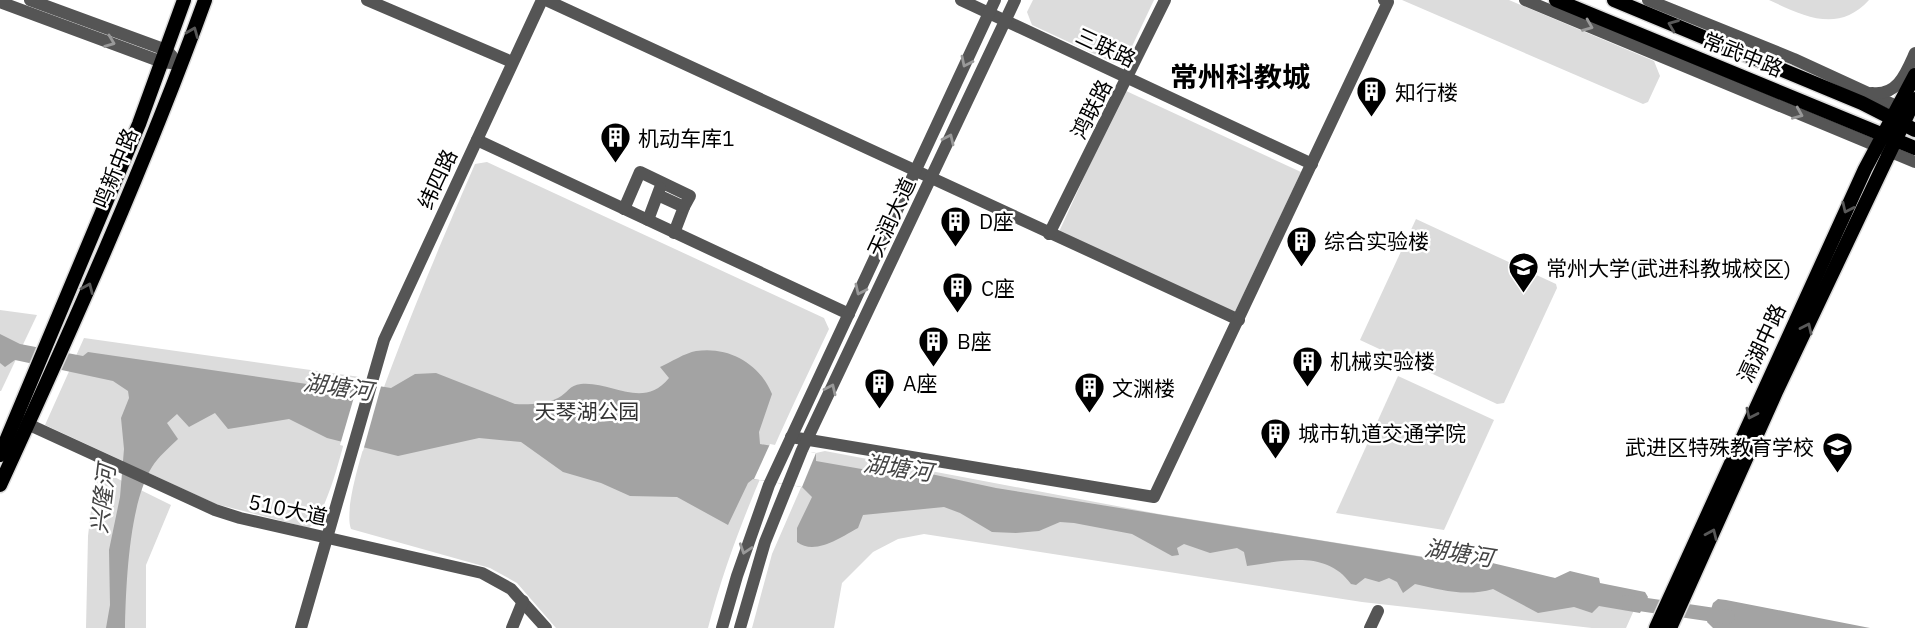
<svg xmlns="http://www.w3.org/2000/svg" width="1915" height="628" viewBox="0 0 1915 628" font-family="'IBM Plex Sans','Noto Sans SC',sans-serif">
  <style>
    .green { fill: #dcdcdc }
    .water { fill: #a3a3a3 }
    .pier { fill: #fff }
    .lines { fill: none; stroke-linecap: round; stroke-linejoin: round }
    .river { stroke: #a3a3a3; stroke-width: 14 }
    .major-casing { stroke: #dbdbdb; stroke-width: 17 }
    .minor { stroke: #555; stroke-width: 12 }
    .major { stroke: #000; stroke-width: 14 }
    .oneway { stroke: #595959 }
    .oneway2 { stroke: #999 }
    .labels { text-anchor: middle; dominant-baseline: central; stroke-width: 5; stroke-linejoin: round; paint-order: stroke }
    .street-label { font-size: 21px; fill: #000; stroke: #fff }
    .poi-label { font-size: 21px; fill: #000; stroke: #fff; text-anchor: start }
    .park-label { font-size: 21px; fill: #333; stroke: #fff }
    .water-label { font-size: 23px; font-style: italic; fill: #444; stroke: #fff }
    .district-label { font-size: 28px; font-weight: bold; fill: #000; stroke: #fff }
  </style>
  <rect width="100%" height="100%" fill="#fff"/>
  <g class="green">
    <path d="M1033,0H1154L1126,59L1114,63L1032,25L1027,12Z"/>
    <path d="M1402,0H1509L1654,61L1660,76L1648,102L1643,104Z"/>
    <path d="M1769,0H1869C1838,34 1804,16 1769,0Z"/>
    <path d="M1124,90L1301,172L1234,314L1058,234Z"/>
    <path d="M487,162L824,318L829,329C783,427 735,523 708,628H556L517,583L490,568L351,529C334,485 451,220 475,164Z"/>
    <path d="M1416,219L1556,284L1557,288L1504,403L1497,404L1360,340Z"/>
    <path d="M0,310L37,315L1,391H0Z"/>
    <path d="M84,338L360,377C351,410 333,508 309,528L216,504L45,425Z"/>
    <path d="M1398,376L1494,420L1444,530L1336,513Z"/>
    <path d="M825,451L1159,514L1642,592L1626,628H1592L1362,602L924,534L898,539L873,552L842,583L834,628H752L772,554L816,453Z"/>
    <path d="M96,468L171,505L146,565V628H86L88,536Z"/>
  </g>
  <g class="water">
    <path d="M0,334L20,344L83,356L88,352L348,390L360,383L391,388L415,374L436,373L515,404C527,405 547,404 558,398C568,393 569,385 581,384C612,381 643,410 669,378L660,367C671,362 685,353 696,351C729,346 760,364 772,394L759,432L760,444L816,453V461L890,474H931L996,488L1453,562H1488L1555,578L1570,571L1599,578L1600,583L1645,592L1648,597L1640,613L1599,606L1592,613L1574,607L1538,613L1493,589C1466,597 1441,590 1415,584L1403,593L1397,582L1389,578L1379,582L1365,578L1356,585L1351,584C1326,549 1283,561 1247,566L1244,552L1237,548L1210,553L1184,544L1177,548L1179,555L1172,556L1132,534L1074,523L1060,522L1039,531L1016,533L992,532L960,513L944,507L863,515L858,528C841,537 815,556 797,542V528L812,497L802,487L753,479L748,483L728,525L677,497L630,496L601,483L563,472L521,442L479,438L398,456L327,438L289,419L228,429L215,413L189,427L177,414L167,423L178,439C170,447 158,457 152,467C129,504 126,584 125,628H106L110,605L109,550L120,497L124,449L121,418L129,398L128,391L113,381L15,360L5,367L0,363Z"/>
    <path d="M1718,599L1726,600L1870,628H1713L1707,622L1713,603Z"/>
  </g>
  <g class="pier">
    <path d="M359,380L382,383L363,451L340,445Z"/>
    <path d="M770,444L816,453L802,487L754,479Z"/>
  </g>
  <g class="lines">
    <path class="river" d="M1626,602L1728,617"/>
    <defs>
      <g id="major">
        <path d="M1556,0L1915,148"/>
        <path d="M1614,0L1862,103L1915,130"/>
        <path d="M0,455L139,124L184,0"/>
        <path d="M0,485C73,326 145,165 205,0"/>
        <path d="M1656,628L1865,169L1915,75"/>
        <path d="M1670,628L1776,392L1915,99"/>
      </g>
    </defs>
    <use href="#major" class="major-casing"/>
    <g class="minor">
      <path d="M30,0L166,50L172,56"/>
      <path d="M367,0L512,62"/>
      <path d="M546,0L1239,320"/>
      <path d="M961,0L1312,164"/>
      <path d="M1525,0L1915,162"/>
      <path d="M1648,0L1794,59L1905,110"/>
      <path d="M0,2L162,62L180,64"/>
      <path d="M1872,93C1898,96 1906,73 1915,53"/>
      <path d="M477,140L849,314"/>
      <path d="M660,196L684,207L674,233"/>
      <path d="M624,209L640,172L690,196L684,207"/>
      <path d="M648,220L660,188"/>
      <path d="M1049,234L1165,0"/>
      <path d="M21,421L215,510L240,518L482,573L511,589L546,628"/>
      <path d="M791,437L1154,497L1388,2L1384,0"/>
      <path d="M301,628L384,340L542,0"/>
      <path d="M512,628L523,601"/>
      <path d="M722,628L737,576L769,485L995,0"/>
      <path d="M740,628L765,542L802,450L1015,0"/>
      <path d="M1370,628L1378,611"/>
    </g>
    <use href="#major" class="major"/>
  </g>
  <defs><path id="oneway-chevron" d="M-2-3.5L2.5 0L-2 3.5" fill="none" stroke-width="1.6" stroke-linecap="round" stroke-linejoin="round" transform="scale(1.75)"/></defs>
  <g class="oneway">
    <use href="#oneway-chevron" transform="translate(1673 25) rotate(-158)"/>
    <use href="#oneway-chevron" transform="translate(193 32) rotate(-68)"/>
    <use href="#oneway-chevron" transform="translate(1847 208) rotate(115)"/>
    <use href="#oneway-chevron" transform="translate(88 288) rotate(-67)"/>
    <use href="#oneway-chevron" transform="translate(1807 328) rotate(-65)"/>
    <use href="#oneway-chevron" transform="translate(1751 414) rotate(115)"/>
    <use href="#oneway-chevron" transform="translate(1712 534) rotate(-66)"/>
  </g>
  <g class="oneway2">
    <use href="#oneway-chevron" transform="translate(1588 26) rotate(22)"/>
    <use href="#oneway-chevron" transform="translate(110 42) rotate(21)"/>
    <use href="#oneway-chevron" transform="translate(966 62) rotate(116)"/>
    <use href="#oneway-chevron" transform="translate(1798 114) rotate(23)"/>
    <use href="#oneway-chevron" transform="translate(949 139) rotate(-65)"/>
    <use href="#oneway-chevron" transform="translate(860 290) rotate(115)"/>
    <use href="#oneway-chevron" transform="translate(831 389) rotate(-65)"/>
    <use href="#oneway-chevron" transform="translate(745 549) rotate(108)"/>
  </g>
  <defs>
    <symbol id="building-pin" viewBox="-11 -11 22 30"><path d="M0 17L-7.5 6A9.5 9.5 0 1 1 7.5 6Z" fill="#000" stroke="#fff"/><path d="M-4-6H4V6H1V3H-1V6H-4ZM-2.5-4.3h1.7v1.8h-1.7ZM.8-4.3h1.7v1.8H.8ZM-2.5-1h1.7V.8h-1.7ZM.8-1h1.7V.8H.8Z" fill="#fff"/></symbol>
    <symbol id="university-pin" viewBox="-11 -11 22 30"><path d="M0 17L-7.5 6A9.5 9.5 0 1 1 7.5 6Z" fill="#000" stroke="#fff"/><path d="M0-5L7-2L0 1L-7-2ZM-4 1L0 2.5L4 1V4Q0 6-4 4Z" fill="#fff"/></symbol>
    <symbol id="school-pin" viewBox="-11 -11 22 30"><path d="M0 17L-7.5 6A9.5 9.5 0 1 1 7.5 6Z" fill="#000" stroke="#fff"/><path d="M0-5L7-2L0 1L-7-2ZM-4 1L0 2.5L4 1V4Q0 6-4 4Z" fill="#fff"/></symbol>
  </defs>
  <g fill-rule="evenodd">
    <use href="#building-pin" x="1354" y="74" width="35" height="47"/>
    <use href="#building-pin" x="598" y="120" width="35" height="47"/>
    <use href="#building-pin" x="938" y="204" width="35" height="47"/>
    <use href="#building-pin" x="1284" y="224" width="35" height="47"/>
    <use href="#university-pin" x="1506" y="250" width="35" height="47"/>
    <use href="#building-pin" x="940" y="270" width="35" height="47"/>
    <use href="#building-pin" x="916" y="324" width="35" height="47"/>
    <use href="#building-pin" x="1290" y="344" width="35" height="47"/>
    <use href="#building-pin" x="862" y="366" width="35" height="47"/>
    <use href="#building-pin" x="1072" y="370" width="35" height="47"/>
    <use href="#building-pin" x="1258" y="416" width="35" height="47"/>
    <use href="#school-pin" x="1820" y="430" width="35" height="47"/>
  </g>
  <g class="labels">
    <g class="street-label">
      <text transform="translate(1106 47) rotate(25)">三联路</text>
      <text transform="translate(1743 54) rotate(22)">常武中路</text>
      <text transform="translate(1091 109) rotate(-63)">鸿联路</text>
      <text transform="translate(115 168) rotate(-68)">鸣新中路</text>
      <text transform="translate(437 179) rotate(-65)">纬四路</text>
      <text transform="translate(891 217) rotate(-65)">天润大道</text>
      <text transform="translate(1761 343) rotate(-65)">滆湖中路</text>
      <text transform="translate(288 509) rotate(12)">510大道</text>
    </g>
    <g class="poi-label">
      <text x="1395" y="92">知行楼</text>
      <text x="638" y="138">机动车库1</text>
      <text x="979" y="221">D座</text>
      <text x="1324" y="241">综合实验楼</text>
      <text x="1546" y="268">常州大学(武进科教城校区)</text>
      <text x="981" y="288">C座</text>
      <text x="957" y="341">B座</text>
      <text x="1330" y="361">机械实验楼</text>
      <text x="903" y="383">A座</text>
      <text x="1112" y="388">文渊楼</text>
      <text x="1298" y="433">城市轨道交通学院</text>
      <text x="1814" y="447" text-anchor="end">武进区特殊教育学校</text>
    </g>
    <g class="park-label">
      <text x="587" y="411">天琴湖公园</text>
    </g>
    <g class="water-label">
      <text transform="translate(338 386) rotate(8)">湖塘河</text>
      <text transform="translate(898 467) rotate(8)">湖塘河</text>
      <text transform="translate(102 499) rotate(-83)">兴隆河</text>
      <text transform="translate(1459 552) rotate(9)">湖塘河</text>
    </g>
    <g class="district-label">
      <text x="1240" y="76">常州科教城</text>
    </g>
  </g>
</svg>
